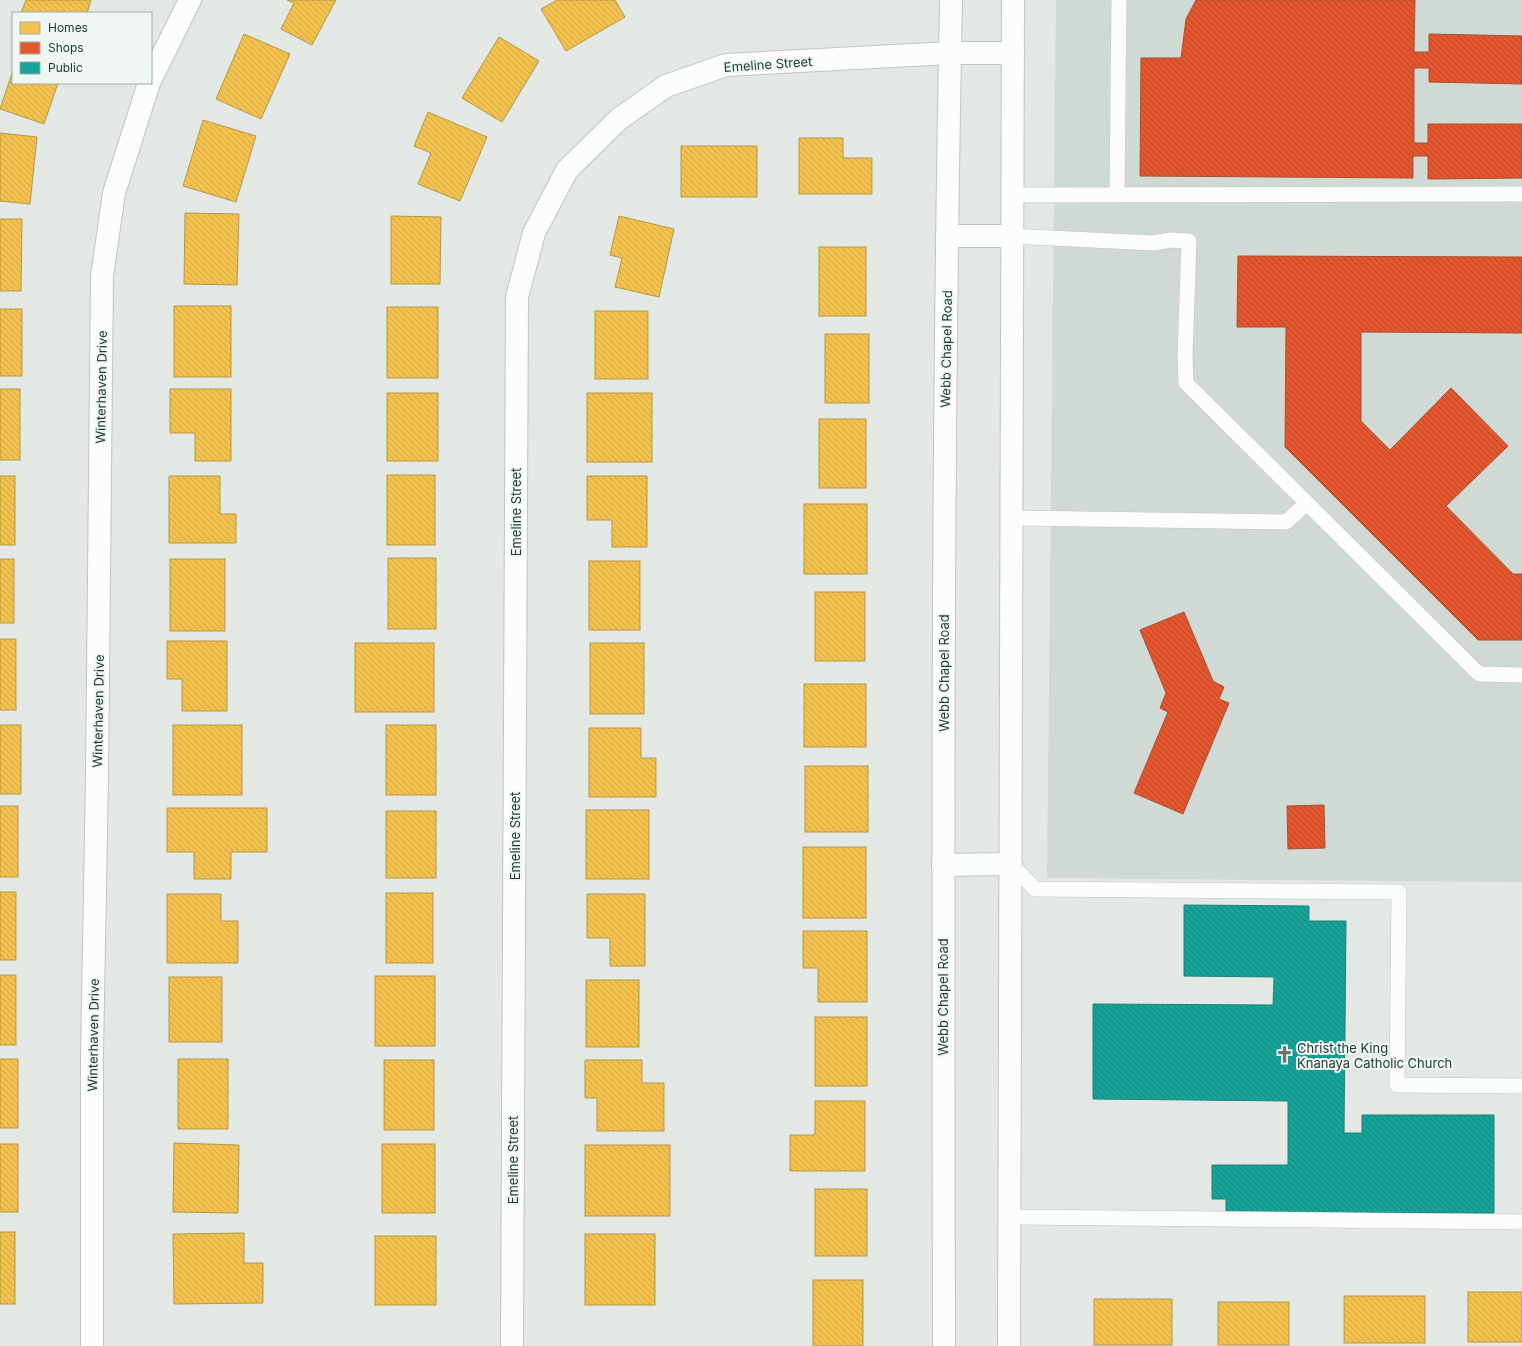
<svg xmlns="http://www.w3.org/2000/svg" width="1522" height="1346" viewBox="0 0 1522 1346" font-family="Inter,sans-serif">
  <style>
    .built { fill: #d0d9d4 }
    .homes { fill: url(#homes-back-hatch); stroke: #b39945 }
    .shops { fill: url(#shops-back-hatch); stroke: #aa4f2f }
    .public { fill: url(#public-back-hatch); stroke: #1a8479 }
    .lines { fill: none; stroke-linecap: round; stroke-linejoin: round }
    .service-casing { stroke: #c0c5c2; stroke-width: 16 }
    .minor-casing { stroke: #c0c5c2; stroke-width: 24 }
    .secondary-casing { stroke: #bec6c2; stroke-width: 24 }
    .service { stroke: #fbfcfb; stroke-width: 15 }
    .minor { stroke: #fbfcfb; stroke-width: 22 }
    .secondary { stroke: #fbfcfb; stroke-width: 22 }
    .labels { text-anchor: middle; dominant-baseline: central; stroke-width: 4; stroke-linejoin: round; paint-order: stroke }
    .street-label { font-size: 13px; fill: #213b30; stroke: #f0f7f3 }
    .poi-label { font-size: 13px; fill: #213b30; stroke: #f0f7f3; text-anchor: start }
  </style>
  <defs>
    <pattern id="homes-back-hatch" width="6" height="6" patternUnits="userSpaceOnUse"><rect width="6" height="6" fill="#f2c14e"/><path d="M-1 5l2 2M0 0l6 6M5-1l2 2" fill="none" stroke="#cfa744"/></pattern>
    <pattern id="shops-back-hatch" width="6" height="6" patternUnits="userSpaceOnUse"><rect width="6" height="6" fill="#e4572e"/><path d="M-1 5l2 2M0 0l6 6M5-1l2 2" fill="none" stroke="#b84928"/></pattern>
    <pattern id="public-back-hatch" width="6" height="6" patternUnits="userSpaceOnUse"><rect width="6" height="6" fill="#17a398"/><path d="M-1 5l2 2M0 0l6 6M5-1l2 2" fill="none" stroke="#14867c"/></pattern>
  </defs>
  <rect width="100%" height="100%" fill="#e3e8e5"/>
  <path class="built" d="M1056,0H1522V882L1047,878Z"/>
  <g class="homes">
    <path d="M26,0H91L87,13H21Z"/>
    <path d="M287,0H336L312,45L281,29L294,3Z"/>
    <path d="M557,0H615L625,17L566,51L541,9Z"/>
    <path d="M244,34L290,54L261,119L216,99Z"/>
    <path d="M499,37L539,61L502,122L462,98Z"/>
    <path d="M13,70V83H58L44,124L0,109Z"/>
    <path d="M428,112L487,137L460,201L418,184L431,153L414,146Z"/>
    <path d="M203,120L256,136L236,202L183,186Z"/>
    <path d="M0,133L37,137L30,204L0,201Z"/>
    <path d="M799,138H843V158H872V194H799Z"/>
    <rect x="681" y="146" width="76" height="51"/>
    <path d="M185,213L239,214L237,285L184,284Z"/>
    <path d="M391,216L441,217L440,284H391Z"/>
    <path d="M619,216L674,229L659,297L615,287L622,258L610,255Z"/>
    <path d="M0,219H22L21,291H0Z"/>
    <rect x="819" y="247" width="47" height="69"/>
    <rect x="174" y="306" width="57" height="71"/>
    <rect x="387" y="307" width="51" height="71"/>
    <rect x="0" y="309" width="22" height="67"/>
    <rect x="595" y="311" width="53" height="68"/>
    <rect x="825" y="334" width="44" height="69"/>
    <rect x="0" y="389" width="20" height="71"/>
    <path d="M170,389H231V461H195V433H170Z"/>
    <rect x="387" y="393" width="51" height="68"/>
    <rect x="587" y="393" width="65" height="69"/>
    <rect x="819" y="419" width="47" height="69"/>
    <rect x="387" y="475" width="48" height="70"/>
    <rect x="0" y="476" width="15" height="69"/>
    <path d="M169,476H220V514H236V543H169Z"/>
    <path d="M587,476H647V547H612V520H587Z"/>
    <rect x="804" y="504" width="63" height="70"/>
    <rect x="388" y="558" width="48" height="71"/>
    <rect x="0" y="559" width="14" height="64"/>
    <rect x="170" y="559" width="55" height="72"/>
    <rect x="589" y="561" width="51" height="69"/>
    <rect x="815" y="592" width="50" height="69"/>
    <rect x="0" y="639" width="16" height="71"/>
    <path d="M167,641H227V711H182V679H167Z"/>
    <rect x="355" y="643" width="79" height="69"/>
    <rect x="590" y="643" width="54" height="71"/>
    <rect x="804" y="684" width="62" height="63"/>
    <rect x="0" y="725" width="21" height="69"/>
    <rect x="173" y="725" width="69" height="70"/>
    <rect x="386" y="725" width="50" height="70"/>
    <path d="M589,728H641V758H656V797H589Z"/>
    <rect x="805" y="766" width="63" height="66"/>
    <rect x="0" y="806" width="18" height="71"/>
    <path d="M167,808H267V852H231V879H194V852H167Z"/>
    <rect x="586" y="810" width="63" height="69"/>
    <rect x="386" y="811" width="50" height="67"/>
    <rect x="803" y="847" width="63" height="71"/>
    <rect x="0" y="892" width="16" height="68"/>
    <rect x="386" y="893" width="47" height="70"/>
    <path d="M167,894H221V921H238V963H167Z"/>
    <path d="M587,894H645V966H610V938H587Z"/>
    <path d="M803,931H867V1002H818V968H803Z"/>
    <rect x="0" y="975" width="16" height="70"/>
    <rect x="375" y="976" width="60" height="70"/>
    <rect x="169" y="977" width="53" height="65"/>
    <rect x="586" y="980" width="53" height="67"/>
    <rect x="815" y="1017" width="52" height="69"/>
    <rect x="0" y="1059" width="18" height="69"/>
    <rect x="178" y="1059" width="50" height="70"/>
    <rect x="384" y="1060" width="50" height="70"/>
    <path d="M585,1060H642V1083H664V1131H597V1098H585Z"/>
    <path d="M815,1101H865V1171H790V1135H815Z"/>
    <path d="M174,1143L239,1145L238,1213L173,1212Z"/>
    <rect x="0" y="1144" width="18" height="68"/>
    <rect x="382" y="1144" width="53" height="69"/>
    <rect x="585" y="1145" width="85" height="71"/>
    <rect x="815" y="1189" width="52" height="67"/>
    <rect x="0" y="1232" width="15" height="72"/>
    <path d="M244,1233V1263H263V1303L174,1304L173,1234Z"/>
    <rect x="585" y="1234" width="70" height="71"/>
    <rect x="375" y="1236" width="61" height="69"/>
    <rect x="813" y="1280" width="50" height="66"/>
    <rect x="1468" y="1292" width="54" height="50"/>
    <rect x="1344" y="1296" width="81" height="47"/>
    <rect x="1094" y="1299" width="78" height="46"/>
    <rect x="1218" y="1302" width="71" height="43"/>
  </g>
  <g class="shops">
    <path d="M1196,0H1415L1414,52H1429V34L1522,36V84L1429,82V68H1414V143H1428V124H1522V178L1428,179V156H1413V178L1140,176L1141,58H1181L1186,19Z"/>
    <path d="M1238,256L1522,257V333L1361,332V421L1390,450L1451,388L1508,446L1446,506L1513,574H1522V640H1478L1285,447L1286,327H1237Z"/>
    <path d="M1184,612L1213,681L1224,687L1219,699L1229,703L1183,814L1134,793L1168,712L1160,708L1166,693L1140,630Z"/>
    <path d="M1324,805L1325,848L1288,849L1287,806Z"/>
  </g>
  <path class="public" d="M1184,905L1309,906V921H1346L1344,1133H1362V1115H1494V1213H1344L1226,1215V1199H1212V1165H1288V1101L1093,1099V1004L1273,1005L1274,977L1184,976Z"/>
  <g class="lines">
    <defs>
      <g id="service">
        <path d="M1117,194L1119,0"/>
        <path d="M1013,195L1522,194"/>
        <path d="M1013,236L1153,243L1171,240L1189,241L1185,356L1186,383L1479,674L1522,675"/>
        <path d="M1011,518L1286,522L1307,503"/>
        <path d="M1011,864L1035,889L1399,892L1397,1085L1522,1086"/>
        <path d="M1010,1217L1522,1222"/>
      </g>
      <g id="minor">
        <path d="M151,79L190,0"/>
        <path d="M92,1346V1057L97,776L102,276L114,193L149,83"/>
        <path d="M512,1346L517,297L534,233L567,170L619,119L666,86L726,65L950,53H1013"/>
      </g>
      <g id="secondary">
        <path d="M947,236H1013"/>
        <path d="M943,865L1011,864"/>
        <path d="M944,1346C943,897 942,449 951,0"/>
        <path d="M1009,1346L1013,0"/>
      </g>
    </defs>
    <use href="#service" class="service-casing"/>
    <use href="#minor" class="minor-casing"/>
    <use href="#secondary" class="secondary-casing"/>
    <use href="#service" class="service"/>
    <use href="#minor" class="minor"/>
    <use href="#secondary" class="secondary"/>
  </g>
  <defs>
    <symbol id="church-bare" viewBox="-9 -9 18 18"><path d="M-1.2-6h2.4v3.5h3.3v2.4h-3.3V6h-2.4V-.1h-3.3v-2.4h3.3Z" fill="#65786f" stroke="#f0f7f3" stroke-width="2.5" paint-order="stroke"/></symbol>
  </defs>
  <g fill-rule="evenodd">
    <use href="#church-bare" x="1272" y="1042" width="25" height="25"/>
  </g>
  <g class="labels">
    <g class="street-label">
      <text transform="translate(768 64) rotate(-4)">Emeline Street</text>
      <text transform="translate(946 349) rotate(-89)">Webb Chapel Road</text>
      <text transform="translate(101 387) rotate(-89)">Winterhaven Drive</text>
      <text transform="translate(516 512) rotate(-90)">Emeline Street</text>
      <text transform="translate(944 673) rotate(-90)">Webb Chapel Road</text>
      <text transform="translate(98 711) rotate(-89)">Winterhaven Drive</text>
      <text transform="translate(515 836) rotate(-90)">Emeline Street</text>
      <text transform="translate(943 997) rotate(-90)">Webb Chapel Road</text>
      <text transform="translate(93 1035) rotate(-89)">Winterhaven Drive</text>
      <text transform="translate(513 1160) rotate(-90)">Emeline Street</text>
    </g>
    <g class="poi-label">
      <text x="1297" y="1048">Christ the King<tspan x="1297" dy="15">Knanaya Catholic Church</tspan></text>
    </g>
  </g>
  <rect x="12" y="12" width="140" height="72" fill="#f0f7f3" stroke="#9daca5"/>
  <rect x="20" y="22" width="20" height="12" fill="#f2c14e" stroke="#9daca5"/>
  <text x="48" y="32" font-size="12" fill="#213b30">Homes</text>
  <rect x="20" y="42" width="20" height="12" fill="#e4572e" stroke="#9daca5"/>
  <text x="48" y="52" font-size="12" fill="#213b30">Shops</text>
  <rect x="20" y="62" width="20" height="12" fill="#17a398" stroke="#9daca5"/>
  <text x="48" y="72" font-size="12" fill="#213b30">Public</text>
</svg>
